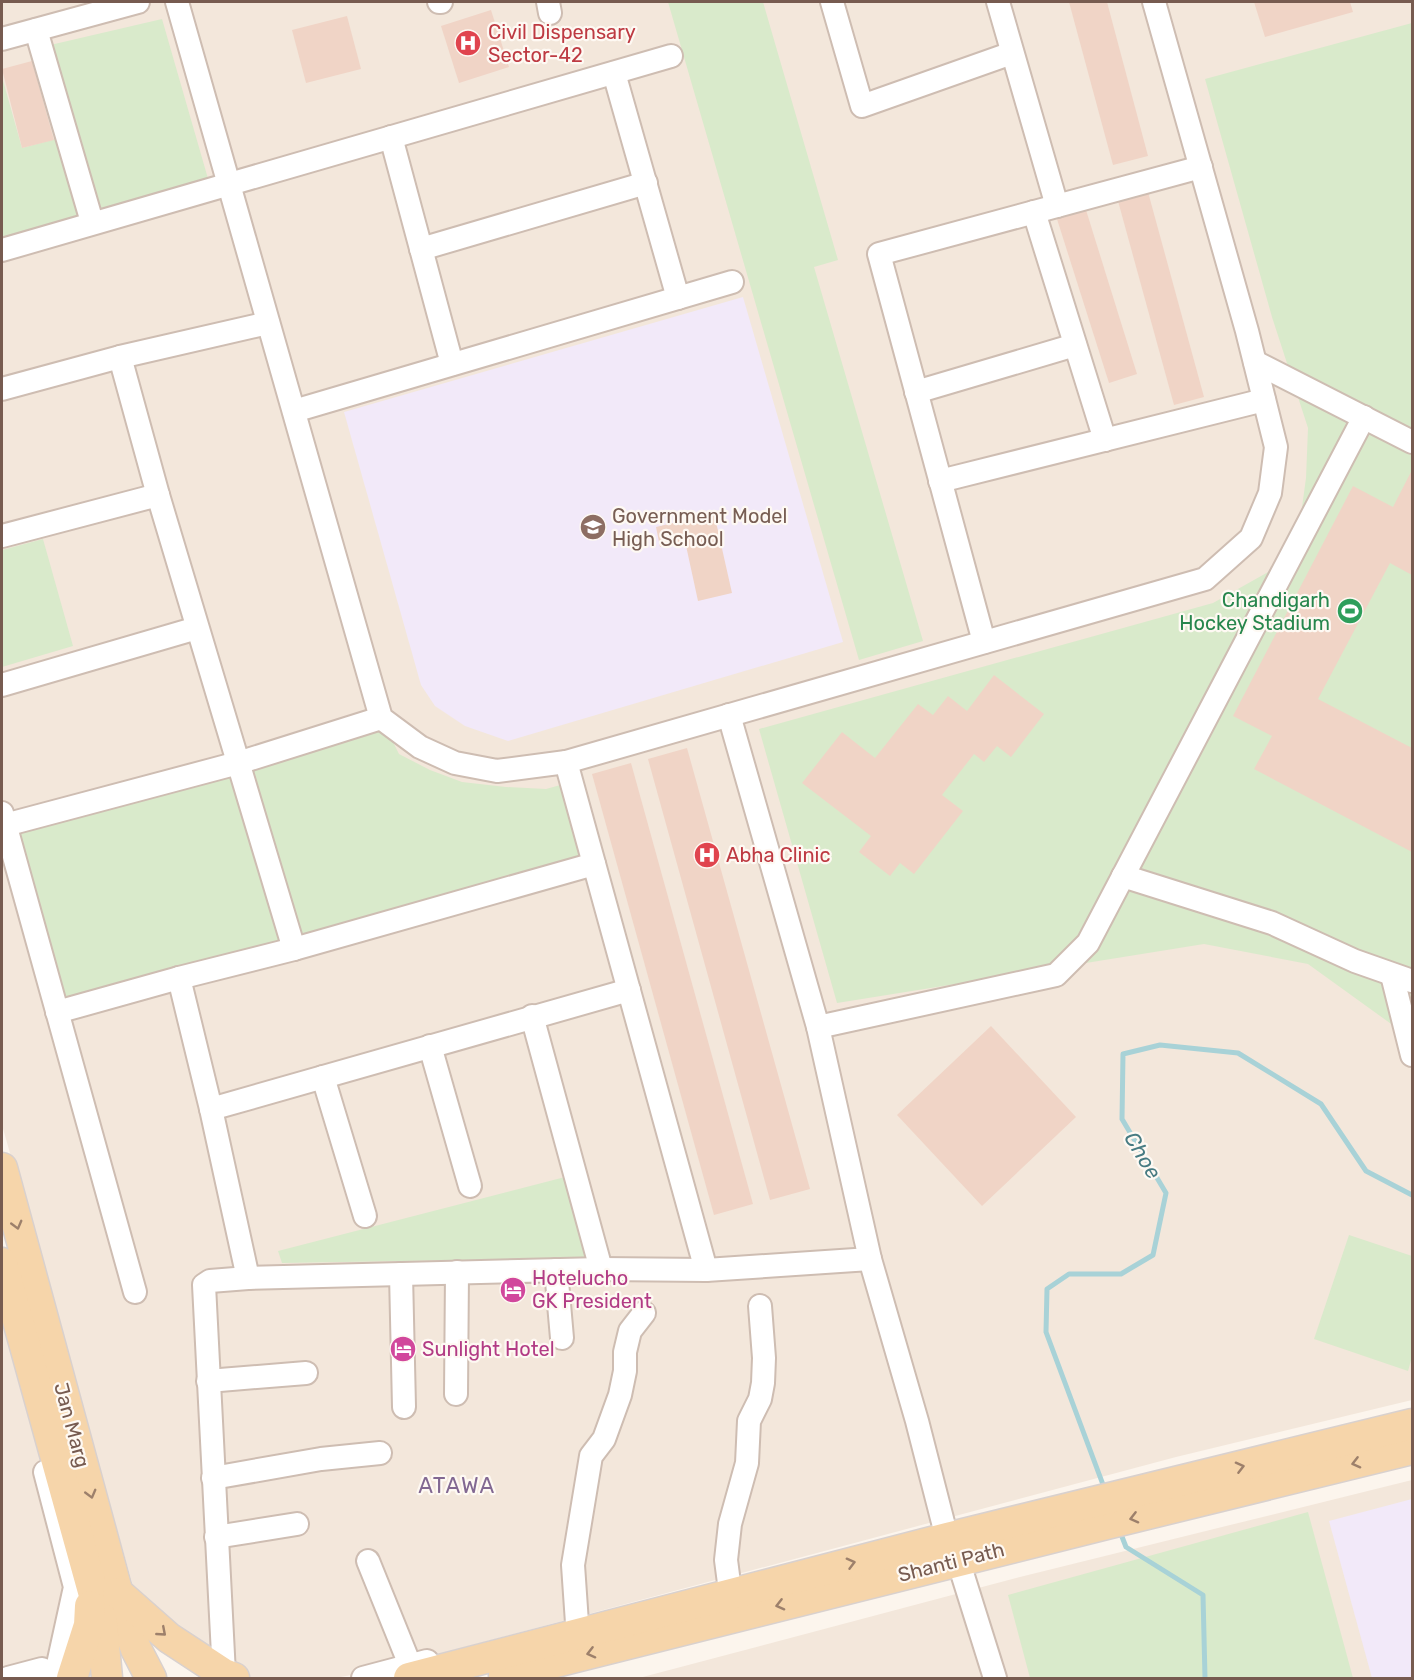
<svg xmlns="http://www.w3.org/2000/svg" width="1414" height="1680" viewBox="0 0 1414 1680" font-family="Rubik,sans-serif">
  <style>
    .residential { fill: #f3e7db }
    .education { fill: #f2e9f9 }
    .green { fill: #d9eacb }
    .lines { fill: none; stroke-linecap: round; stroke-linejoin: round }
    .stream { stroke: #a8d2d7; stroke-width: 5 }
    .building { fill: #f0d4c6 }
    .minor-casing { stroke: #cebdb2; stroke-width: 26 }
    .major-casing { stroke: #d9d1ce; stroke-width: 33 }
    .minor { stroke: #fff; stroke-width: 22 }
    .major { stroke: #f6d5aa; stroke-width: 30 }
    .oneway { stroke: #9d806b }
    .labels { text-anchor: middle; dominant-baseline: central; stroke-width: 4.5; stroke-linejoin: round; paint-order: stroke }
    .health-label { font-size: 20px; fill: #be3a42; stroke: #fef9f3; text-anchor: start }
    .education-label { font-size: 20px; fill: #785e54; stroke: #fef9f3; text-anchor: start }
    .leisure-label { font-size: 20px; fill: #27864d; stroke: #fef9f3; text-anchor: end }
    .hotel-label { font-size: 20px; fill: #b23c85; stroke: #fef9f3; text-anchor: start }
    .street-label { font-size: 20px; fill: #775b50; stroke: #fef9f3 }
    .water-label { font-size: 21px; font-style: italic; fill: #477b82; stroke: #fef9f3 }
    .quarter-label { font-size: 22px; letter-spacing: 1.5px; fill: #826892; stroke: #fef9f3 }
  </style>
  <rect width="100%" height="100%" fill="#fcf5ed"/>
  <g class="residential">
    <path d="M2,2H1412V1400L1176,1457L379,1670L335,1678H242L145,1628L2,1125Z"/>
    <path d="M2,1283L95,1616L92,1672L89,1678H2Z"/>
    <path d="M1412,1480V1678H639L1024,1576Z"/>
  </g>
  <g class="education">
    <path d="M743,297L843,642L508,741L465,726L435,706L421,685L344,412Z"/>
    <path d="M1412,1499V1678H1372L1329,1521Z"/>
  </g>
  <g class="green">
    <path d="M668,2H763L838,260L814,267L923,641L859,660Z"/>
    <path d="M162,19L211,189L98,220L46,46Z"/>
    <path d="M1412,23V1039L1308,964L1204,944L837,1003L759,729L1213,603L1270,571L1300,522L1306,478L1308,428L1272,317L1205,79Z"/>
    <path d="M2,77L22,148L59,138L84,225L2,250Z"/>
    <path d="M43,539L73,646L2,667V550Z"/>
    <path d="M381,718L399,754L430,770L462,782L506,787L546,789L571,782L594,864L57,1012L5,825Z"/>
    <path d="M565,1177L586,1258L282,1263L278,1251Z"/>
    <path d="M1349,1235L1412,1256V1357L1408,1371L1314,1339Z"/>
    <path d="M1308,1512L1353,1678H1030L1008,1595Z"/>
  </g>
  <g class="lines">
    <g class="stream">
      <path d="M1105,1490L1046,1332L1047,1289L1069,1274H1121L1153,1255L1166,1193L1122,1119L1123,1054L1160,1045L1238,1053L1321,1104L1366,1171L1412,1195"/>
      <path d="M1119,1529L1126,1547L1203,1595L1205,1678"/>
    </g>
  </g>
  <g class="building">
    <path d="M1069,2H1107L1148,156L1113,165Z"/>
    <path d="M1254,2H1350L1353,12L1265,37Z"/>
    <path d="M491,10L509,67L459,83L441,26Z"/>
    <path d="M347,16L361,69L306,83L292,30Z"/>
    <path d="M32,61L54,140L22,148L2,69Z"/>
    <path d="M1148,192L1204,397L1174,405L1118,201Z"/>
    <path d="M1086,210L1137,374L1109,383L1057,219Z"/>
    <path d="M1412,470V575L1390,563L1318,699L1412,748V852L1254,769L1272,736L1233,716L1353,486L1393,507Z"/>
    <path d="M714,513L732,593L698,601L685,541L660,547L656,527Z"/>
    <path d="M994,675L1044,714L1011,757L997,746L984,762L974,754L942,795L963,811L914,874L900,863L890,876L859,852L871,836L802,783L842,732L875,758L918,704L933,715L948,696L967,711Z"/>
    <path d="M687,748L810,1189L770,1200L648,759Z"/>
    <path d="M631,763L753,1204L714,1215L592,774Z"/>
    <path d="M991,1026L1076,1117L982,1206L897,1115Z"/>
  </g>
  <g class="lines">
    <defs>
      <g id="minor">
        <path d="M177,2L381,718L420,747L455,763L497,771L566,762L1205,579L1251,538L1270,493L1276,447L1247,331L1154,2"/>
        <path d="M439,2H441"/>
        <path d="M548,2L550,13"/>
        <path d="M832,2L862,106L1012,53"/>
        <path d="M998,2L1057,206"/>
        <path d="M36,30L92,222"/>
        <path d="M2,39L138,2"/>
        <path d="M614,73L678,298"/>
        <path d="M391,137L452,364"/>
        <path d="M1034,212L1105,440"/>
        <path d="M421,249L646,183"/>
        <path d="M2,250L671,56"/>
        <path d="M120,357L158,495L294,949"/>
        <path d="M1255,362L1412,442"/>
        <path d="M2,389L120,357L268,323"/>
        <path d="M916,392L1075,345"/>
        <path d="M294,411L732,282"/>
        <path d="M940,481L1264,400"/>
        <path d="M2,536L158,495"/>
        <path d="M984,642L879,254L1201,167"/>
        <path d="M2,685L197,628"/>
        <path d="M729,715L818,1027L870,1259L917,1421L947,1538"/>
        <path d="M566,762L706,1270"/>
        <path d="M2,813L135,1292"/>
        <path d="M5,825L238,763L381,718"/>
        <path d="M1123,876L1272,923L1355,961L1412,981"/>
        <path d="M1392,975L1412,1055"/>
        <path d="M179,978L211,1109L248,1278"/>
        <path d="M57,1012L179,978L294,949L594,864"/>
        <path d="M532,1016L601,1269"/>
        <path d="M818,1027L1056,975L1088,943L1364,417"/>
        <path d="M430,1046L470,1186"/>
        <path d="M323,1077L365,1216"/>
        <path d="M211,1109L629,990"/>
        <path d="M556,1270L562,1338"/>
        <path d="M401,1274L404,1407"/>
        <path d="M208,1381L306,1373"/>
        <path d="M456,1394L457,1272"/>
        <path d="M45,1472L75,1587L55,1678"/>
        <path d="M213,1478L321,1459L380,1453"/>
        <path d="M216,1537L297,1524"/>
        <path d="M958,1560L995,1678"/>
        <path d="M368,1561L410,1665"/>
        <path d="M729,1583L726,1560L730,1524L747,1463L749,1421L760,1399L763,1383L764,1358L760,1306"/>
        <path d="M577,1623L573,1565L591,1456L604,1439L620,1395L625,1371V1352L630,1331L644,1313"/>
        <path d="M224,1674L204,1285L210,1281L248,1278L601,1269L706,1270L870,1259"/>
        <path d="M8,1678L42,1669"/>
        <path d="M363,1678L427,1661"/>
      </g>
      <g id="major">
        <path d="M2,1168L124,1616L136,1649L151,1678"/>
        <path d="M2,1263L102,1624L107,1678"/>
        <path d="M118,1593L169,1638L224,1674L234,1678"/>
        <path d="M504,1675C807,1598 1109,1523 1412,1449"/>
        <path d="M72,1678L89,1625L90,1606"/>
        <path d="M409,1678L947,1538L1412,1424"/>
      </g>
    </defs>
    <use href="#minor" class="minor-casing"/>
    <use href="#major" class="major-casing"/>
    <use href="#minor" class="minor"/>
    <use href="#major" class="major"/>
  </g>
  <defs><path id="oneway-chevron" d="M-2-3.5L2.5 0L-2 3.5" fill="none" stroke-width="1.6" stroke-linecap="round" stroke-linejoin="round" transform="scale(1.5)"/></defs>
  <g class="oneway">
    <use href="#oneway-chevron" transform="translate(17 1225) rotate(75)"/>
    <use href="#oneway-chevron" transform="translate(1356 1463) rotate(166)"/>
    <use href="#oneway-chevron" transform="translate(1240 1467) rotate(-14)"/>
    <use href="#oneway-chevron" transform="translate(91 1494) rotate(75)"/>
    <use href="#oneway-chevron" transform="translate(1134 1518) rotate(166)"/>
    <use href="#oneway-chevron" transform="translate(851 1563) rotate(-15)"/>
    <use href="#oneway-chevron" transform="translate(780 1605) rotate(166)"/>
    <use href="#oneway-chevron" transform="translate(162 1632) rotate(41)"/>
    <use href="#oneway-chevron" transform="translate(591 1653) rotate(166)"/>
  </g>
  <defs>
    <symbol id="hospital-disc" viewBox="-11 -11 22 22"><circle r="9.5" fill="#e0444e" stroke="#fef9f3"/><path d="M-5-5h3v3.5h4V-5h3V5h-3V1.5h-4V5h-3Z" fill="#fff"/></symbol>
    <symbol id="school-disc" viewBox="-11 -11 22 22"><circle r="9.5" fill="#8d6e63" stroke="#fef9f3"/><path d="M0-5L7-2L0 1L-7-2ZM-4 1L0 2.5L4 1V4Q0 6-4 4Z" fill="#fff"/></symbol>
    <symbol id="stadium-disc" viewBox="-11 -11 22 22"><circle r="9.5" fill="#2e9e5b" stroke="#fef9f3"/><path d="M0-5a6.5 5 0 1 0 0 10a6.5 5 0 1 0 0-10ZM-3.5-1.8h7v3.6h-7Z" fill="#fff"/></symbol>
    <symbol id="hotel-disc" viewBox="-11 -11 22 22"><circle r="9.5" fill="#d1479c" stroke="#fef9f3"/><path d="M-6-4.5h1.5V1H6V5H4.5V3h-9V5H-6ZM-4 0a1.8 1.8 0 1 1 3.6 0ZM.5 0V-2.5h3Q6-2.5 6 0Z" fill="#fff"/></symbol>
  </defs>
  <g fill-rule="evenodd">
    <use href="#hospital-disc" x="453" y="28" width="30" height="30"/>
    <use href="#school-disc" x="578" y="512" width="30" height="30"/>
    <use href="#stadium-disc" x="1335" y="596" width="30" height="30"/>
    <use href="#hospital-disc" x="692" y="840" width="30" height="30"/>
    <use href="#hotel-disc" x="498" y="1275" width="30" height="30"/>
    <use href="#hotel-disc" x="388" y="1334" width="30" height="30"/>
  </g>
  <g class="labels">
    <g class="health-label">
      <text x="488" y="32">Civil Dispensary<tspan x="488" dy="23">Sector-42</tspan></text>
      <text x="726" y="855">Abha Clinic</text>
    </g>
    <g class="education-label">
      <text x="612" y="516">Government Model<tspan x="612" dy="23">High School</tspan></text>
    </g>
    <g class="leisure-label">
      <text x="1330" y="600">Chandigarh<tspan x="1330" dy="23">Hockey Stadium</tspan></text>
    </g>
    <g class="hotel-label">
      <text x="532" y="1278">Hotelucho<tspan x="532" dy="23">GK President</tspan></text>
      <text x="422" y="1349">Sunlight Hotel</text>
    </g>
    <g class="street-label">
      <text transform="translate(72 1425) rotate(75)">Jan Marg</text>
      <text transform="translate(951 1562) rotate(-14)">Shanti Path</text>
    </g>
    <g class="water-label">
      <text transform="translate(1143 1155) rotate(59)">Choe</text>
    </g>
    <g class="quarter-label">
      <text x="457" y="1485">ATAWA</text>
    </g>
  </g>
  <rect width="1414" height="1680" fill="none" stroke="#775b50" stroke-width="6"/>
</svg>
